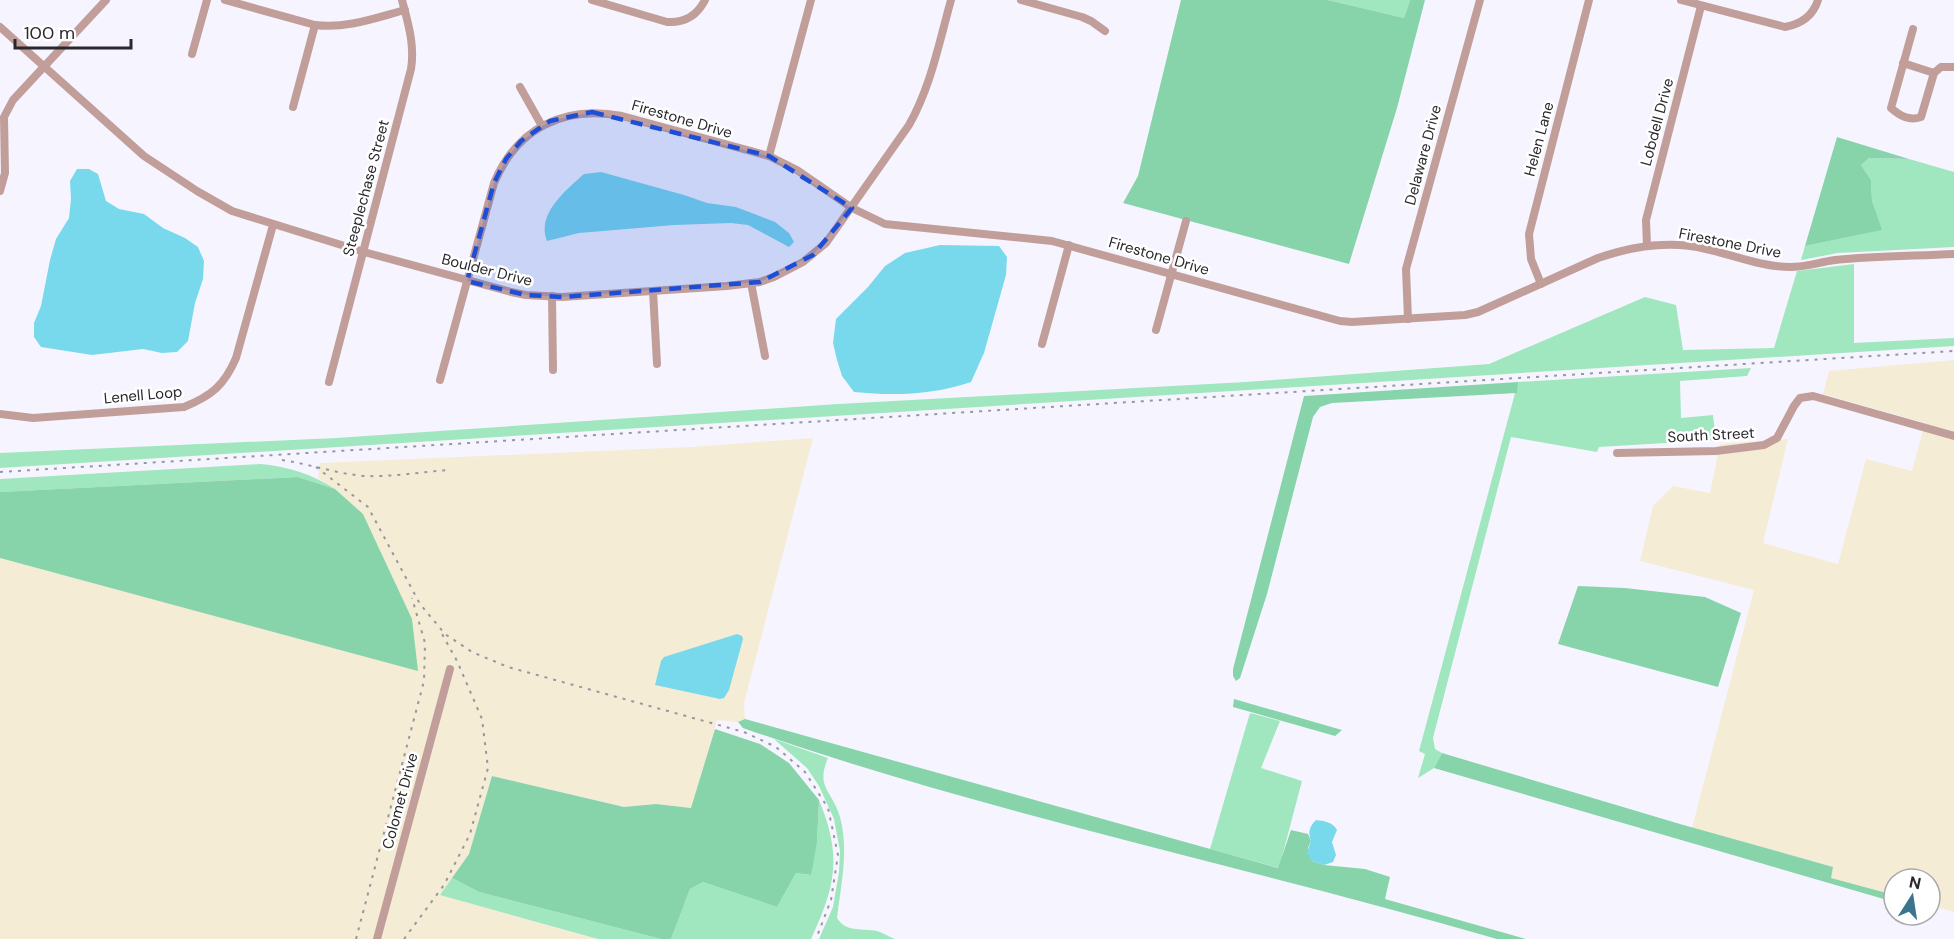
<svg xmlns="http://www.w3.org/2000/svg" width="1954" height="939" viewBox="0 0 1954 939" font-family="'DM Sans',sans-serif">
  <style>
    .industrial { fill: #f5ecd6 }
    .green { fill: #a0e6bf }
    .forest { fill: #87d3aa }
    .water { fill: #78d9ed }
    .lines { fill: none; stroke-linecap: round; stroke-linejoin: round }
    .minor { stroke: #c29e9a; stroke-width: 8 }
    .rail { stroke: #97979f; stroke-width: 2; stroke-dasharray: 3 6; stroke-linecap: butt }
    .marked { fill: #1d4ed8; fill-opacity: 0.2; stroke: #1d4ed8; stroke-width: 4.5; stroke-dasharray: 12 8; stroke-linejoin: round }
    .labels { text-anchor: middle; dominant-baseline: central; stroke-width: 5; stroke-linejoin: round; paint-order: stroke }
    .street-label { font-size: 15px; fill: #28282d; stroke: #fff }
  </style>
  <rect width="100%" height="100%" fill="#f6f5ff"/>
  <g class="industrial">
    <path d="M1954,360V912L1930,905V879H1894V895L1831,878L1833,867L1692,828L1754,590L1640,561L1653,506L1673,486L1710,493L1720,444L1788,439L1763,543L1838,564L1866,459L1912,471L1925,423L1823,394L1829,371Z"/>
    <path d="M813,438L744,703L745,719L738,722L717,720L692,808L656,804L624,807L492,776L469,854L441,895L598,939H0V558L417,670L412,619L379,548L363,514L335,489L318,478L320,463L691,447Z"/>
  </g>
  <g class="green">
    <path d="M1328,0H1410L1404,18Z"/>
    <path d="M1869,158L1909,159L1954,172V247L1838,253L1801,260L1805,246L1881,230L1872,201L1871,180L1861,165Z"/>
    <path d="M1854,264V343L1954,338V346L0,468V453L336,438L838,404L1246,382L1489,364L1645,297L1676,305L1683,350L1774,348L1797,271Z"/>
    <path d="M1751,368L1747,376L1680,381L1681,418L1713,415L1716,440L1599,447L1597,452L1511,437L1433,738L1435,749L1442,753L1434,768L1418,778L1425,754L1419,751L1518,382Z"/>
    <path d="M261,464C289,467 312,474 335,489L298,477L0,492V479Z"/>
    <path d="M1250,713L1280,721L1261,768L1302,781L1279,868L1210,849Z"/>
    <path d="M774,739L828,758C815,788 833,791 840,817C849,851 841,884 837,918C846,933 863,928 877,931C883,933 890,937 895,939H819L833,907L839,872L840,851L834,819L819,786L807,768Z"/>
    <path d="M819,800C842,856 836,885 811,939H671L690,889L703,882L777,907L796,873L810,875L817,843Z"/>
    <path d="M452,878L479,892L661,939H598L440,895Z"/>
  </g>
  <g class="forest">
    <path d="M1181,0H1328L1404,18L1410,0H1425L1397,108L1349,264L1123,203L1138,176Z"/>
    <path d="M1837,137L1909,159L1869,158L1861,165L1871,180L1872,201L1882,230L1805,246Z"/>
    <path d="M1518,382L1517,393L1332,403L1320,407L1313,417L1267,594L1240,678L1236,681L1233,676V669L1304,396Z"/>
    <path d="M298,477L335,489L363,514L412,619L418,671L0,558V492Z"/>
    <path d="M1578,586L1625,588L1705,597L1741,613L1718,687L1558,644Z"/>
    <path d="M1234,699L1342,730L1335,736L1233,707Z"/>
    <path d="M745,719L1278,868L1291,830L1308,834L1311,841L1308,848L1312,861L1324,865L1365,869L1390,877L1385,899L1526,939H1497C1246,866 990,814 743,728L738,722Z"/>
    <path d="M715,729L760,744L789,763L819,800L817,843L811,875L796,873L777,907L703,882L690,889L671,939H661L479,892L452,878L469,854L492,776L624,807L656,804L691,808Z"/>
    <path d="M1442,753L1680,824L1833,867L1831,878L1894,895V902L1434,768Z"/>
  </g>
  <g class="water">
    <path d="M77,169H89L98,174L106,201L119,209L144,214L163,228L185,238L198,247L204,261L203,279L195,303L188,341L177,352L162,353L143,349L92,355L41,347L34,337V323L41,306L50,260L56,239L69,218L71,199L70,181Z"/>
    <path d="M601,172L684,195L707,203L736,207L775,222L789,233L794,242L789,247L748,225L731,223L674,225L579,233L547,241C536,214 566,190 584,174Z"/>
    <path d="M940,245L999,246L1007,257L1006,275L984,353L971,382C933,395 894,396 854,392L842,376L837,360L833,343L836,319L868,287L885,266L905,253Z"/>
    <path d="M737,634L742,636L743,639L729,690L724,698L720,699L655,685L661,661L664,657Z"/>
    <path d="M1316,820C1324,821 1333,822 1337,830L1332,842L1336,855L1333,862L1324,865L1312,861L1307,853L1311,841C1308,832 1309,827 1316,820Z"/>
  </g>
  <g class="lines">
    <g class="minor">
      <path d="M225,0L315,25C346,29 375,18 405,10"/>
      <path d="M592,0L667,22C684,23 697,16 705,0"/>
      <path d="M1021,0L1082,17L1091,21L1105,31"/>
      <path d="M1681,0L1785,27C1801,24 1813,16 1818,0"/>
      <path d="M0,27L144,156L197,191L232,211L364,252L511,292L526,295L562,297L727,286L760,282L774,277L803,262L826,243L909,125C931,86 939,43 951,0"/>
      <path d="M1913,29L1891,108C1900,116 1909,121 1921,117L1934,73L1941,67H1954"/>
      <path d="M192,54L207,0"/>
      <path d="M1903,63L1934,73"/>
      <path d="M520,87L542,126"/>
      <path d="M293,107L315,25"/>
      <path d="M769,156L811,0"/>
      <path d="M0,191L5,173L4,117L13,100L106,0"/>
      <path d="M1647,246L1646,220L1701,6"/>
      <path d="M751,283L765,356"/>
      <path d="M1541,284L1531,259L1529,234L1589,0"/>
      <path d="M653,291L657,364"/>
      <path d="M552,296L553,370"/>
      <path d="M1408,319L1406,269L1480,0"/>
      <path d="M1156,330L1186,221"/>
      <path d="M1042,344L1069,245"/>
      <path d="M440,380L494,183C517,128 564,105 622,116L769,156L797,170L852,208L885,224L1052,241L1340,321L1352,322L1465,315L1478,312L1598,258C1633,246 1669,240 1706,249C1733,255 1762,267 1790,267C1806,267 1820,262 1835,260C1874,256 1915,256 1954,254"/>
      <path d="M329,382L411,69C415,45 408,23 402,0"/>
      <path d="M0,414L33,418L184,407C211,396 224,386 236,358L273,225"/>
      <path d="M1617,453L1716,451L1764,445L1777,438L1794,406L1800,398L1813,396L1954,436"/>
      <path d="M377,939L450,669"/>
    </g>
    <g class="rail">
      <path d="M282,460C310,464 337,474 365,476C392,477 421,472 449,470"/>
      <path d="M316,467L368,507L420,604L445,634L472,652L508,667L744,732L776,747L805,772L828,808L838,855L831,900L816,939"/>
      <path d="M0,472L1954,351"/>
      <path d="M356,939L424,681L425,643L412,598"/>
      <path d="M404,939L444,885L470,834L488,768L482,719L457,661L442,634"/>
    </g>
  </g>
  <path class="marked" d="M592,112L769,156L852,208L813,255L760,282L562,297L526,295L467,281L494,183L506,159L521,141L550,121Z"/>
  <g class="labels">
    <g class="street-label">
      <text transform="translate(682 119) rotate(16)">Firestone Drive</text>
      <text transform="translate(1657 122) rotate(-75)">Lobdell Drive</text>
      <text transform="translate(1539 139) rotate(-75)">Helen Lane</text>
      <text transform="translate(1423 155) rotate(-75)">Delaware Drive</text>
      <text transform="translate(366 188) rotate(-75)">Steeplechase Street</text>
      <text transform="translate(1730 243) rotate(11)">Firestone Drive</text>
      <text transform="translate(1159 256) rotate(16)">Firestone Drive</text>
      <text transform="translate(487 270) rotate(14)">Boulder Drive</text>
      <text transform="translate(143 395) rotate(-5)">Lenell Loop</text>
      <text transform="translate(1711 435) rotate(-3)">South Street</text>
      <text transform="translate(400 801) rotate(-75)">Colomet Drive</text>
    </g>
  </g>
  <g transform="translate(1912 897) rotate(12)"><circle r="28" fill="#ffffff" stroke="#a9a9ab" stroke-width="1.5"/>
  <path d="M0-4.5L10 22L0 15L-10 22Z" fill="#3a748d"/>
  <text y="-9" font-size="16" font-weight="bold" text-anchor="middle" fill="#28282d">N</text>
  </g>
  <path d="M15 39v9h116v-9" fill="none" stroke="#28282d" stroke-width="3"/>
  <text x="24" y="39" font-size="18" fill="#28282d" stroke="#ffffff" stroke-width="4.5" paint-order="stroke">100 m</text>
</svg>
